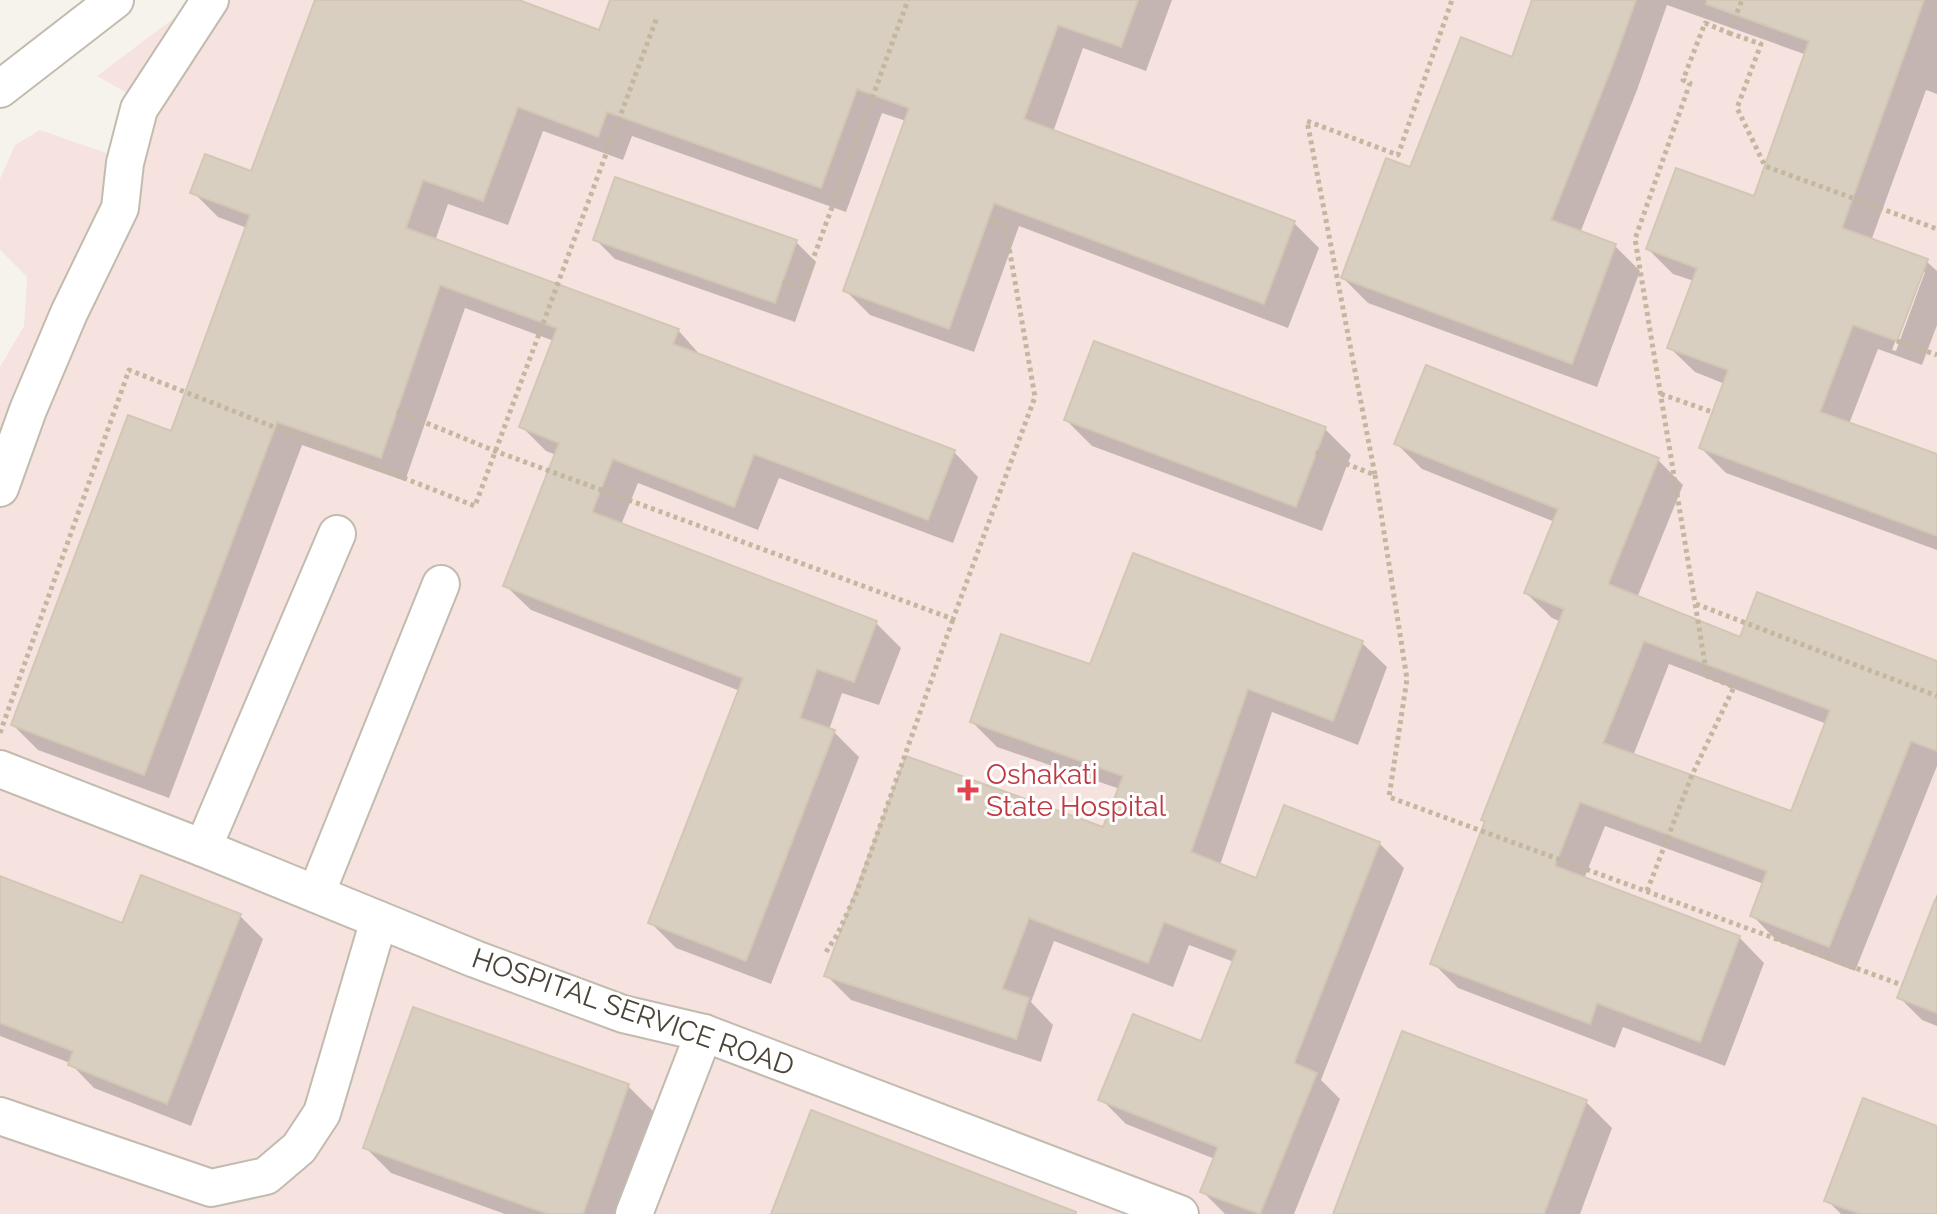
<svg xmlns="http://www.w3.org/2000/svg" width="1937" height="1214" viewBox="0 0 1937 1214" font-family="Raleway,sans-serif">
  <style>
    .medical { fill: #f6e3e0 }
    .shadow { fill: #0003; fill-rule: evenodd }
    .building { fill: #d8cfc1; stroke: #d3c7b4; stroke-width: 2; fill-rule: evenodd }
    .lines { fill: none; stroke-linecap: round; stroke-linejoin: round }
    .minor-casing { stroke: #c2bbae; stroke-width: 40 }
    .path { stroke: #c4b79f; stroke-width: 5; stroke-dasharray: 4 4; stroke-linecap: butt }
    .minor { stroke: #fff; stroke-width: 36 }
    .health-dot { fill: #e0444e; stroke: #fff; stroke-width: 3 }
    .labels { text-anchor: middle; dominant-baseline: central; stroke-width: 6; stroke-linejoin: round; paint-order: stroke }
    .health-label { font-size: 28px; fill: #be3a42; stroke: #fff; text-anchor: start }
    .street-label { font-size: 28px; fill: #4b4439; stroke: #fff }
  </style>
  <rect width="100%" height="100%" fill="#f6f3ec"/>
  <path class="medical" d="M198,0H1937V1214H0V367L24,326L27,277L0,250V179L15,145L40,130L112,155L134,97L97,76Z"/>
  <g class="shadow">
    <path d="M317,0H513L600,33L612,0H1172L1146,71L1083,48L1053,132L1294,223L1319,248L1288,328L1019,226L974,352L870,315L845,290L906,121L882,113L846,212L632,136L623,160L543,131L508,225L448,204L435,241L678,330L702,357L954,452L978,477L953,543L779,478L758,530L638,483L621,525L876,623L901,648L879,705L842,693L829,730L834,732L859,757L771,984L676,948L651,923L740,691L531,610L506,586L556,455L546,451L521,426L554,341L465,308L405,481L302,445L169,798L38,750L13,725L172,433L247,228L218,217L193,192L252,173Z"/>
    <path d="M1534,0H1937V94L1926,90L1871,241L1926,261L1937,271V325L1922,365L1878,349L1849,424L1937,456V550L1726,473L1701,448L1725,384L1695,372L1669,347L1694,281L1673,274L1648,249L1755,198L1807,55L1667,5L1637,90L1580,233L1615,246L1640,271L1597,387L1368,303L1343,278L1411,169L1513,60ZM1921,272H1925L1896,351L1892,350Z"/>
    <path d="M595,239L796,242L816,262L795,322L615,259Z"/>
    <path d="M1066,420L1325,429L1351,455L1322,531L1092,446Z"/>
    <path d="M1396,443L1657,459L1683,485L1637,598L1741,640L1937,663V766L1855,971L1777,941L1752,915L1764,884L1605,826L1584,879L1739,937L1764,963L1725,1066L1623,1027L1615,1048L1458,988L1433,963L1561,622L1552,618L1526,593L1555,522L1422,469ZM1669,664L1827,724L1792,814L1633,756Z"/>
    <path d="M1362,643L1387,667L1358,745L1272,712L1220,865L1257,880L1379,843L1404,868L1321,1080L1340,1099L1294,1214H1225L1202,1191L1215,1159L1126,1124L1101,1099L1202,1044L1234,962L1189,945L1173,987L1054,941L1031,1002L1053,1025L1041,1062L851,1000L826,975L1104,830L1120,789L997,747L972,722L1091,667Z"/>
    <path d="M0,878L124,926L240,916L263,939L191,1126L94,1088L70,1063L0,1036Z"/>
    <path d="M1937,894V1026L1922,1020L1899,997Z"/>
    <path d="M415,1010L628,1086L654,1112L618,1214H505L391,1173L365,1147Z"/>
    <path d="M1586,1102L1612,1128L1580,1214H1335Z"/>
    <path d="M1937,1128V1214H1841L1827,1200Z"/>
  </g>
  <g class="building">
    <path d="M315,0H519L599,30L610,0H1138L1121,47L1058,25L1024,119L1295,221L1264,304L994,203L949,329L843,291L909,108L857,89L821,188L607,112L598,137L518,107L483,201L423,180L406,228L679,329L673,344L955,450L928,520L754,454L734,507L613,459L592,512L877,621L854,682L817,669L800,718L835,730L746,961L648,923L743,678L503,586L559,443L519,427L557,328L440,285L381,458L277,422L144,775L11,725L128,415L171,431L250,215L190,193L205,154L251,171Z"/>
    <path d="M1532,0H1636L1613,64L1551,220L1616,244L1572,364L1341,278L1386,158L1410,167L1461,37L1512,57Z"/>
    <path d="M1707,0H1924L1842,228L1928,259L1897,341L1853,325L1820,412L1937,454V536L1699,448L1728,370L1667,348L1697,268L1646,249L1676,168L1754,196L1809,41L1706,4Z"/>
    <path d="M615,177L797,240L775,303L593,240Z"/>
    <path d="M1094,341L1326,427L1296,507L1064,420Z"/>
    <path d="M1426,365L1659,458L1608,584L1740,637L1757,592L1937,661V751L1911,741L1829,947L1750,916L1767,871L1580,802L1555,866L1740,936L1700,1042L1597,1003L1590,1024L1430,964L1485,821L1481,820L1564,609L1524,593L1558,509L1394,444ZM1644,641L1830,710L1791,811L1603,743Z"/>
    <path d="M1133,553L1363,641L1333,721L1248,689L1191,852L1256,878L1284,805L1380,842L1294,1063L1317,1073L1260,1214L1200,1192L1218,1147L1098,1100L1133,1014L1201,1041L1237,950L1164,922L1148,963L1029,918L1002,989L1029,998L1016,1039L824,976L906,756L1103,827L1123,776L970,722L1001,634L1090,664Z"/>
    <path d="M141,875L241,914L167,1104L68,1065L73,1051L0,1023V876L122,923Z"/>
    <path d="M1935,900H1937V1013L1897,998Z"/>
    <path d="M413,1007L629,1084L583,1214H548L363,1148Z"/>
    <path d="M1402,1031L1587,1100L1544,1214H1333Z"/>
    <path d="M1863,1098L1937,1126V1214H1860L1824,1201Z"/>
    <path d="M811,1110L1076,1212V1214H771Z"/>
  </g>
  <g class="lines">
    <defs>
      <g id="minor">
        <path d="M0,89L115,0"/>
        <path d="M0,488L28,410L69,313L120,208L125,163L139,109L210,0"/>
        <path d="M0,769L203,848L475,959L623,1014L704,1033L1180,1214"/>
        <path d="M203,848L337,534"/>
        <path d="M316,894L441,584"/>
        <path d="M0,1116L211,1188L266,1176L299,1148L322,1113L379,920"/>
        <path d="M634,1214L704,1033"/>
      </g>
    </defs>
    <use href="#minor" class="minor-casing"/>
    <g class="path">
      <path d="M1729,33L1761,44L1737,108L1765,166L1937,229"/>
      <path d="M783,281L802,289L908,0"/>
      <path d="M1897,341L1937,355"/>
      <path d="M1661,394L1712,412"/>
      <path d="M397,411L495,451L953,619L1035,397L1005,224L988,219"/>
      <path d="M1316,452L1375,475L1307,121L1398,155L1452,0"/>
      <path d="M1375,475L1407,679L1389,797L1902,985"/>
      <path d="M1696,604L1937,696"/>
      <path d="M0,733L129,370L475,506L657,17"/>
      <path d="M1647,891L1692,775L1734,687L1707,676L1635,239L1690,83L1683,80L1705,23L1729,33L1742,0"/>
      <path d="M826,952L837,935L856,894L953,619"/>
    </g>
    <use href="#minor" class="minor"/>
  </g>
  <path class="health-dot" d="M964 778h8v8h8v8h-8v8h-8v-8h-8v-8h8z"/>
  <g class="labels">
    <g class="health-label">
      <text x="986" y="774">Oshakati<tspan x="986" dy="32">State Hospital</tspan></text>
    </g>
    <g class="street-label">
      <text transform="translate(633 1012) rotate(19)">HOSPITAL SERVICE ROAD</text>
    </g>
  </g>
</svg>
